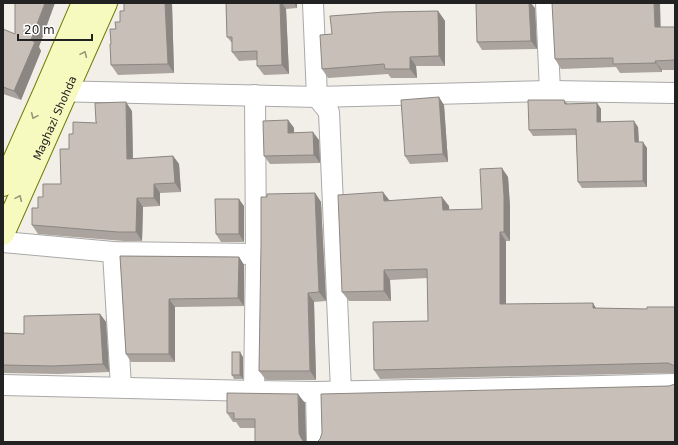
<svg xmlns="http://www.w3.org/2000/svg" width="678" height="445" viewBox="0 0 678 445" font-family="'DejaVu Sans',sans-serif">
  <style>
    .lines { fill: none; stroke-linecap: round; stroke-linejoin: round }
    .street-casing { stroke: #a9a9a9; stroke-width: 22 }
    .secondary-casing { stroke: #707d05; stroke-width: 24 }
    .street { stroke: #fff; stroke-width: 20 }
    .secondary { stroke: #f7fabf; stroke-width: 22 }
    .wall { fill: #aba49e }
    .shaded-wall { fill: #8b8681 }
    .building { fill: #c7bfb8; stroke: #8b8681 }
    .oneway { stroke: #979978 }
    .labels { text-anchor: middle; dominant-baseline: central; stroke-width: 3.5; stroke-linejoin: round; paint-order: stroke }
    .street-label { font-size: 11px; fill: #222; stroke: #fff }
  </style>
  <rect width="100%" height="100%" fill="#f2efe9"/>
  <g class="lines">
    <defs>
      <g id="street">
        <path d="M313,3L317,97L329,112L341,391"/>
        <path d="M546,3L550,91"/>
        <path d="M51,91L317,97L550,91L675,93"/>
        <path d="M3,242L113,252L256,254"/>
        <path d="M113,252L121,387"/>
        <path d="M3,385L254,391L316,392L601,386L675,384"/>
        <path d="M254,391L256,254L255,95"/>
        <path d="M316,392L317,442"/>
      </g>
      <g id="secondary">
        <path d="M3,185L45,91L83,3"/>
        <path id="s1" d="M3,234L106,3"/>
      </g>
    </defs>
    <use href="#street" class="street-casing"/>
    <use href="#secondary" class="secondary-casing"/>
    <use href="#street" class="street"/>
    <use href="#secondary" class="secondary"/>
  </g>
  <g class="wall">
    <path d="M133,3H221L172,4L174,73L118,75L111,65V44L116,29L120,22L124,11Z"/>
    <path d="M226,3H297V8L286,9L289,74L264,75L257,66V60L239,61L232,52V43L227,37Z"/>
    <path d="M535,8L537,49L482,50L477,42Z"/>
    <path d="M438,11L445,21V66H416L417,78H391L388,74L328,78L322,69L332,34Z"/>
    <path d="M661,27H675V70H662V72L620,73L616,67L561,69L555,59Z"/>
    <path d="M3,29L15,34L39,47L41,51L21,100L3,94Z"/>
    <path d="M564,100L568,104L597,103L601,109V122L638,127L639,142L647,148V187L582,188L578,182L576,135L533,136L529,130Z"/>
    <path d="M444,105L448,162L410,164L405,156Z"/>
    <path d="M132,111L133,159L173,156L179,164L181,192L160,193V206L143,207L142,241H124L38,234L32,225L38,208L43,197L61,184L73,134L96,123Z"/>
    <path d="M288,120L294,128V133L319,140L320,163L270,164L264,156Z"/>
    <path d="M508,177L510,206V241H506V304L596,308L647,309L675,307V373L380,379L374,370L428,321V278L390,280L391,301H349L342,292L389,201L449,206V210L482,209Z"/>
    <path d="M315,193L321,202L326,301L314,302L316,380H266L259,371L267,197Z"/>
    <path d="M244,206V242H221L216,234Z"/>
    <path d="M120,256L239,257L244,265V306L175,307V362H131L126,354Z"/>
    <path d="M100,314L106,322L109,372L58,374L3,373V333L24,334Z"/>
    <path d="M243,357V379H234L232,375Z"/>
    <path d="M305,403L306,442H255V428H240L236,422H233L227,413Z"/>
  </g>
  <g class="shaded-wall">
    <path d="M45,3H55L39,47L41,51L21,100L14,91L31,40Z"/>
    <path d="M165,3H171L172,4L174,73L168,64Z"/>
    <path d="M280,3H282L286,9L289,74L282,65Z"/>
    <path d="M294,3H297V8Z"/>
    <path d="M529,3H531L535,8L537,49L531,41Z"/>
    <path d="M654,3H660L661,37L655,27Z"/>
    <path d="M438,11L445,21V66L439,56Z"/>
    <path d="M410,57L416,66L417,78L410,69Z"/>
    <path d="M655,61L662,70V72L656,63Z"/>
    <path d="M439,97L444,105L448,162L443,154Z"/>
    <path d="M126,102L132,111L133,168L127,159Z"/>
    <path d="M597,103L601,109V128L597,122Z"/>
    <path d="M288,120L294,128V141L288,133Z"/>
    <path d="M634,121L638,127L639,148L635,142Z"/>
    <path d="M313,132L319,140L320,163L314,155Z"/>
    <path d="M643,142L647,148V187L643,181Z"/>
    <path d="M173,156L179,164L181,192L175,183Z"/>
    <path d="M502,168L508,177L510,206V241L504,232Z"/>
    <path d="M154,184L160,193V206L154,198Z"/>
    <path d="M383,192L390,201H384Z"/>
    <path d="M315,193L321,202L326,301L319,292Z"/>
    <path d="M442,197L449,206L450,219L443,210Z"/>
    <path d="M137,198L143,207L142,241L136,232Z"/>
    <path d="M239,199L244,206V242L239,234Z"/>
    <path d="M500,232L506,241V313L500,304Z"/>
    <path d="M239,257L244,265V306L238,298Z"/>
    <path d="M384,270L390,280L391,301L384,291Z"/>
    <path d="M308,293L314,302L316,380L310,371Z"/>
    <path d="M169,299L175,307V362L169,354Z"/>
    <path d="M593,303L599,313L593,308Z"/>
    <path d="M100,314L106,322L109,372L103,364Z"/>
    <path d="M240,352L243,357V379L240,375Z"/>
    <path d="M298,394L305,403L306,442H303L301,438L299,433Z"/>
  </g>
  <g class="building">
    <path d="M15,3H45L31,40L35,42L14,91L3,87V29L15,34Z"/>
    <path d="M124,3H165L168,64L111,65L110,44H111L110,29H116L115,22H120V11H124Z"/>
    <path d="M226,3H280L282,65L257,66V51L232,52V37H227Z"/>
    <path d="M476,3H529L531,41L477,42Z"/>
    <path d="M552,3H654L655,27H675V60L655,61L656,63L613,64V58L555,59Z"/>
    <path d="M438,11L439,56L410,57V69H385L384,64L322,69L320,35L332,34L330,16L385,12Z"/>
    <path d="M439,97L443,154L405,156L401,100Z"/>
    <path d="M528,100H564L565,104L597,103V122L634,121L635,142H643V181L578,182L576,129L529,130Z"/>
    <path d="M126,102L127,159L173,156L175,183L154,184V198H137L136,232H118L32,225V208H38V197H43V184H61L60,149H69V134H73V122L97,123L96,122L95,103Z"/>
    <path d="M288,120V133L313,132L314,155L264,156L263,121Z"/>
    <path d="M502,168L504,196V232H500V304L593,303V308L647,309V307H675V366L668,363L374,370L373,322L428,321L427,269L384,270V291L342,292L338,195L383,192L384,201L442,197L443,210L482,209L480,169Z"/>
    <path d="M315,193L319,292L308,293L310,371H259L261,245V197H267V194Z"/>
    <path d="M215,199H239V234H216Z"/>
    <path d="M120,256L239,257L238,298L169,299V354H126Z"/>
    <path d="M100,314L103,364L52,366L3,365V333L24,334V316Z"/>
    <rect x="232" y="352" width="8" height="23"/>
    <path d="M675,384V442H317L320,439L322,433L321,394L669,386Z"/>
    <path d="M227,393L298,394L299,433L301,438L304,442H255V419H234V413H227Z"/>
  </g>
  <defs><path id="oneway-chevron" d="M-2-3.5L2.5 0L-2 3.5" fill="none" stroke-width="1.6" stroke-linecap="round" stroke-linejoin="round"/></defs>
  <g class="oneway">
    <use href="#oneway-chevron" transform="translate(84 54) rotate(-66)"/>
    <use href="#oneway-chevron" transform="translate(34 116) rotate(114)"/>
    <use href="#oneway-chevron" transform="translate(19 198) rotate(-66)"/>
  </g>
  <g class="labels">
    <g class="street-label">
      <text stroke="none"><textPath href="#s1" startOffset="127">Maghazi Shohda</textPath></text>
    </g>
  </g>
  <rect width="678" height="445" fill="none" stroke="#222222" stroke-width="8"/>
  <path d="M18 34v6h74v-6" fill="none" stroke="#222222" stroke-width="2"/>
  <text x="24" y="34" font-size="12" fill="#222222" stroke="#ffffff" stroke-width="3" paint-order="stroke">20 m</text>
</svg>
